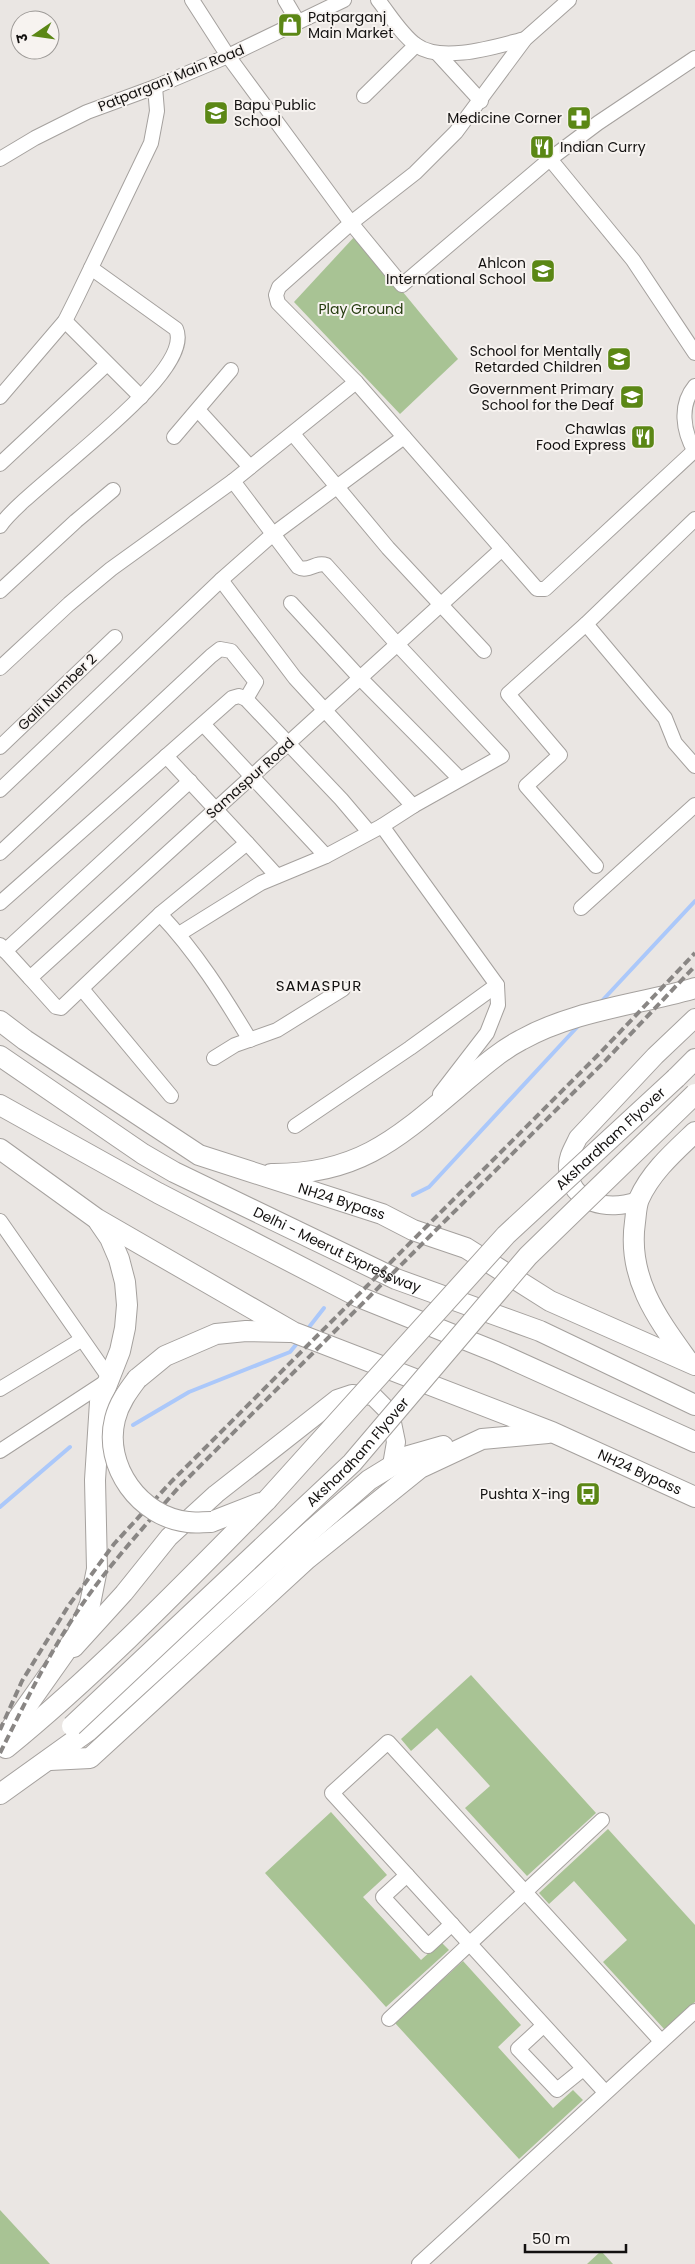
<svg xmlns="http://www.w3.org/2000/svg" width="695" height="2264" viewBox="0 0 695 2264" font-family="Poppins,'Noto Sans Devanagari',sans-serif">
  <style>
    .green { fill: #a8c394 }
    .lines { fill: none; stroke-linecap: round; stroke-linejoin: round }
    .stream { stroke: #abc8fa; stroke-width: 4 }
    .minor-casing { stroke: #a5a19e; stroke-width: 16 }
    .major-casing { stroke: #a5a19e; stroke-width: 20 }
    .highway-casing { stroke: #a5a19e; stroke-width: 22 }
    .minor { stroke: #fff; stroke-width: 14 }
    .major { stroke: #fff; stroke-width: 18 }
    .highway { stroke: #fff; stroke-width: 20 }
    .rail { stroke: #898684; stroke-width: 4; stroke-dasharray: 8 4; stroke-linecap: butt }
    .highway-bridge-casing { stroke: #a5a19e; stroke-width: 22; stroke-linecap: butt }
    .highway-bridge { stroke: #fff; stroke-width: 20 }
    .labels { text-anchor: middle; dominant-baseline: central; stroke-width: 4; stroke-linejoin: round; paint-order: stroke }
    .poi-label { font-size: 14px; fill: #131110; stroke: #f7f3f0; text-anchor: end }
    .street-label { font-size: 14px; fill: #131110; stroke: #f7f3f0 }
    .park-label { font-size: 14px; fill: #253c0f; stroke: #f7f3f0 }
    .neighbourhood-label { font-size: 15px; letter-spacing: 1px; fill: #131110; stroke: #f7f3f0 }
  </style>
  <rect width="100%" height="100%" fill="#eae6e3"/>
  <g class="green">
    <path d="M356,235L458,359L400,414L294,302Z"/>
    <path d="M471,1675L596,1813L527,1876L465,1808L490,1786L437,1728L411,1751L401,1739Z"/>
    <path d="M331,1812L387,1875L363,1897L421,1960L441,1942L449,1950L386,2007L265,1873Z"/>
    <path d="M608,1829L695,1925V2002L665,2030L603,1962L627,1940L574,1881L549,1904L539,1893Z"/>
    <path d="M463,1961L521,2025L498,2047L553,2108L573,2090L583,2100L519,2159L395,2023Z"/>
    <path d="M0,2210L50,2264H0Z"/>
    <path d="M601,2251L613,2264H587Z"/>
  </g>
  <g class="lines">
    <g class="stream">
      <path d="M600,1003L695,901"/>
      <path d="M413,1195L429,1187L580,1024"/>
      <path d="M306,1331L324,1308"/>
      <path d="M133,1425L189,1392L290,1352L299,1341"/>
      <path d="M0,1507L70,1447"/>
    </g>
    <defs>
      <g id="minor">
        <path d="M192,0L228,56L351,223L279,287L276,295L278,303L356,382L537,589H545L694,451"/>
        <path d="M285,0L298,22"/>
        <path d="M378,0C390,15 401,34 416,45C442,64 497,46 525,39"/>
        <path d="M569,0L525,39L456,132L415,173L351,223L402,285L550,159L598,123L695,58"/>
        <path d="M437,53L481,101"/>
        <path d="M364,96L416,45"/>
        <path d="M0,159L35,138L87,112L155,87L228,56L344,0"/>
        <path d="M550,159L633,260L695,353"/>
        <path d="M65,321L141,397"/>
        <path d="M695,386C679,405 683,431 695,452"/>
        <path d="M0,397L65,321L77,297L151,143L157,111L155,87"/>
        <path d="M198,410L250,467"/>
        <path d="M293,434L388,548L484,651"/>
        <path d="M174,437L231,370"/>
        <path d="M0,464L107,364"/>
        <path d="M233,481L298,567C308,573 316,561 326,565L397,644L502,756L413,806"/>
        <path d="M0,526C26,487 197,375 176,329L91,268"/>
        <path d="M221,580L272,535L404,437"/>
        <path d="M0,591L76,521L113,490"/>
        <path d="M291,603L360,678L460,779"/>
        <path d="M586,624L665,718L675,743L695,766"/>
        <path d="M0,668L69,604L111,569L233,481L356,382"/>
        <path d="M203,724L326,856"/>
        <path d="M0,747L115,637"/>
        <path d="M166,756L247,843"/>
        <path d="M0,790L221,580L295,678L413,806L382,826L326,856L261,883L179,934"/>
        <path d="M382,826L497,985L498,1005L487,1033L440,1094"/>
        <path d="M0,853L211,656L220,649L231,651L256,682L246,699"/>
        <path d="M596,866L526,786L560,755L508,694L586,624L695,519"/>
        <path d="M0,903L232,698L239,696L246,699L341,799L369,832"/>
        <path d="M581,908L695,805"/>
        <path d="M160,914L247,843L277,876"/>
        <path d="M0,945L30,978L502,549"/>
        <path d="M5,951L190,781"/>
        <path d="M30,978L56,1007L61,1008L160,914C196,952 223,995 250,1040"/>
        <path d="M82,989L171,1096"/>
        <path d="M214,1058L235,1045L277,1030L343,989"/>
        <path d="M295,1126L410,1048L497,985"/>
        <path d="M0,1221L110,1379L0,1451"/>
        <path d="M0,1389L81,1340"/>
        <path d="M407,1875L383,1897L428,1946L452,1924"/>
        <path d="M389,2019L602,1820"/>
        <path d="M543,2026L518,2049L557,2090L583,2069"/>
        <path d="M605,2092L332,1793L388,1742L661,2041"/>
        <path d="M419,2264L695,2011"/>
      </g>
      <g id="major">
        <path d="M638,1201C609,1211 570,1205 568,1168C567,1157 574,1147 578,1138L655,1056L695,1018"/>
        <path d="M74,1648L124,1593L169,1537L216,1494L337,1399L352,1394L373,1396L390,1413L396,1442L392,1465"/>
      </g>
      <g id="highway">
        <path id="s1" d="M0,1021L25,1040L199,1155L382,1214L413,1230L466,1248L550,1301L695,1365"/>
        <path id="s2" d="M0,1056L143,1154L174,1172L396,1279L540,1331L695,1405"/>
        <path d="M676,1078L695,1059"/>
        <path d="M0,1105L158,1193L359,1297L496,1352L695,1442"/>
        <path id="s3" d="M0,1149L97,1219L293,1332L552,1432L695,1497"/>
        <path d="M271,1174C360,1175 399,1137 463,1083C482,1067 500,1051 521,1040C575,1010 637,1005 695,988"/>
        <path d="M688,1361C657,1318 627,1278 635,1222C636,1215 636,1206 639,1199C651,1172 674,1152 695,1132"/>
        <path d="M137,1379L165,1356L216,1334L246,1331L290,1332"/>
        <path d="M211,1522L260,1503"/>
        <path d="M0,1744L77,1635L90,1604L97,1569L95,1480L100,1402L120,1351L125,1328L127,1305L125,1282L119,1259L110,1238L99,1222"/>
        <path d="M6,1748C99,1672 183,1585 267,1500"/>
        <path d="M50,1760L90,1758L307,1559L420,1468L482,1439L548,1433"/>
        <path d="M0,1794L88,1731L234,1598L369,1480L408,1456L443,1446"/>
      </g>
    </defs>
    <use href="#minor" class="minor-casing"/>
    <use href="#major" class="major-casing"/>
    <use href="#highway" class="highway-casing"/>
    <use href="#minor" class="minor"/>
    <use href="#major" class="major"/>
    <use href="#highway" class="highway"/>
    <g class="rail">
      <path d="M0,1730L22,1681L69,1605L114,1544L171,1482L601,1052L695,953"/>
      <path d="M0,1753C24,1705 47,1657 77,1612C107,1567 143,1528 179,1487L606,1060L695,966"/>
    </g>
    <defs>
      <g id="highway-bridge">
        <path d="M137,1379C128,1391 119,1403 115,1419C103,1466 140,1517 188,1522C195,1523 203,1522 211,1522"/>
        <path id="s4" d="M267,1500L506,1235L676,1078"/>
        <path id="s5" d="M72,1726L352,1463L528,1256L695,1094"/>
      </g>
    </defs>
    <use href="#highway-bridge" class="highway-bridge-casing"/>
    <use href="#highway-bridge" class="highway-bridge"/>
  </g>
  <defs>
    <symbol id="shop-square" viewBox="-11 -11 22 22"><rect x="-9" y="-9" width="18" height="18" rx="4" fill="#5b8715" stroke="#f7f3f0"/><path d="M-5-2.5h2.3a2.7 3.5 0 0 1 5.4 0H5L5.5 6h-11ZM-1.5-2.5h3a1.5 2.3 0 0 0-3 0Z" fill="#fff"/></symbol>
    <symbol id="school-square" viewBox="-11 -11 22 22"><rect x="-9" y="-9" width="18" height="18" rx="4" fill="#5b8715" stroke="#f7f3f0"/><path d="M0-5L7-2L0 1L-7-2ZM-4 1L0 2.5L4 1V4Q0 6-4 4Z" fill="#fff"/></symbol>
    <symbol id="pharmacy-square" viewBox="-11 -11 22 22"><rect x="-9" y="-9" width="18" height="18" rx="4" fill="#5b8715" stroke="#f7f3f0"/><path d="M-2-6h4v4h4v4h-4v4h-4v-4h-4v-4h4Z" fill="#fff"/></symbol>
    <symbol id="restaurant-square" viewBox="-11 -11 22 22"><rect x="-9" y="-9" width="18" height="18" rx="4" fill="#5b8715" stroke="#f7f3f0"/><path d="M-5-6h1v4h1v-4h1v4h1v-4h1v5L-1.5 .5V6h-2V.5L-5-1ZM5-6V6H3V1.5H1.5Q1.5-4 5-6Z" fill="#fff"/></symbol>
    <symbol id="bus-square" viewBox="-11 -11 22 22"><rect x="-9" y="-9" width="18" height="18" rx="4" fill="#5b8715" stroke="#f7f3f0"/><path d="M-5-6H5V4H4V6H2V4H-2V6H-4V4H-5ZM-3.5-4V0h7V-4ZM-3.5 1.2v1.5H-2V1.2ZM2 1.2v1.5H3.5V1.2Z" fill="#fff"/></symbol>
  </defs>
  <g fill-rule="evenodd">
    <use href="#shop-square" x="276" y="11" width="28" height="28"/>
    <use href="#school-square" x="202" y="99" width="28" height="28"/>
    <use href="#pharmacy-square" x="565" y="104" width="28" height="28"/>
    <use href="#restaurant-square" x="528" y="133" width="28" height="28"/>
    <use href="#school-square" x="529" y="257" width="28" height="28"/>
    <use href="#school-square" x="605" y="345" width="28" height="28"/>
    <use href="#school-square" x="618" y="383" width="28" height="28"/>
    <use href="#restaurant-square" x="629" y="423" width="28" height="28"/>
    <use href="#bus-square" x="574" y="1480" width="28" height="28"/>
  </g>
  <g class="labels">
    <g class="poi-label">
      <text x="308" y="17" text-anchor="start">Patparganj<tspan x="308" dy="16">Main Market</tspan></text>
      <text x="234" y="105" text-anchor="start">Bapu Public<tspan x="234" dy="16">School</tspan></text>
      <text x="562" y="118">Medicine Corner</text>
      <text x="560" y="147" text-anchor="start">Indian Curry</text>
      <text x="526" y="263">Ahlcon<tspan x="526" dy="16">International School</tspan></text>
      <text x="602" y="351">School for Mentally<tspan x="602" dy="16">Retarded Children</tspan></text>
      <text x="614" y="389">Government Primary<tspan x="614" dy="16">School for the Deaf</tspan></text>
      <text x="626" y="429">Chawlas<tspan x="626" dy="16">Food Express</tspan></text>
      <text x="570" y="1494">Pushta X-ing</text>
    </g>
    <g class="street-label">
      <text transform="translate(171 78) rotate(-22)">Patparganj Main Road</text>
      <text transform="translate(57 692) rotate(-44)">Galli Number 2</text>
      <text transform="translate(250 778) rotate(-42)">Samaspur Road</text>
      <text stroke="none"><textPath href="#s4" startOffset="499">Akshardham Flyover</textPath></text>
      <text stroke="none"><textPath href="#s1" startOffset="390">NH24 Bypass</textPath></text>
      <text stroke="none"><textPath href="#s2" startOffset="390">Delhi - Meerut Expressway</textPath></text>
      <text stroke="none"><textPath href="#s5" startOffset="396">Akshardham Flyover</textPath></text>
      <text stroke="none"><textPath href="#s3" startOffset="720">NH24 Bypass</textPath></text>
    </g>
    <g class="park-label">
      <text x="361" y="309">Play Ground</text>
    </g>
    <g class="neighbourhood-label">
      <text x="319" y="985">SAMASPUR</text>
    </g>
  </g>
  <g transform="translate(35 35) rotate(257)"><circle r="24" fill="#f7f3f0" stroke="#9c9996"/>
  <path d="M0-4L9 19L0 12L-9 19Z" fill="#5b8715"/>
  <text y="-8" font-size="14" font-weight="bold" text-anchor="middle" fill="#131110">उ</text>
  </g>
  <path d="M525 2244v8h101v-8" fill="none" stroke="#131110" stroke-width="2.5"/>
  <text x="532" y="2244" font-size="15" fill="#131110" stroke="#f7f3f0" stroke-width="4" paint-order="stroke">50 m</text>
</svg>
